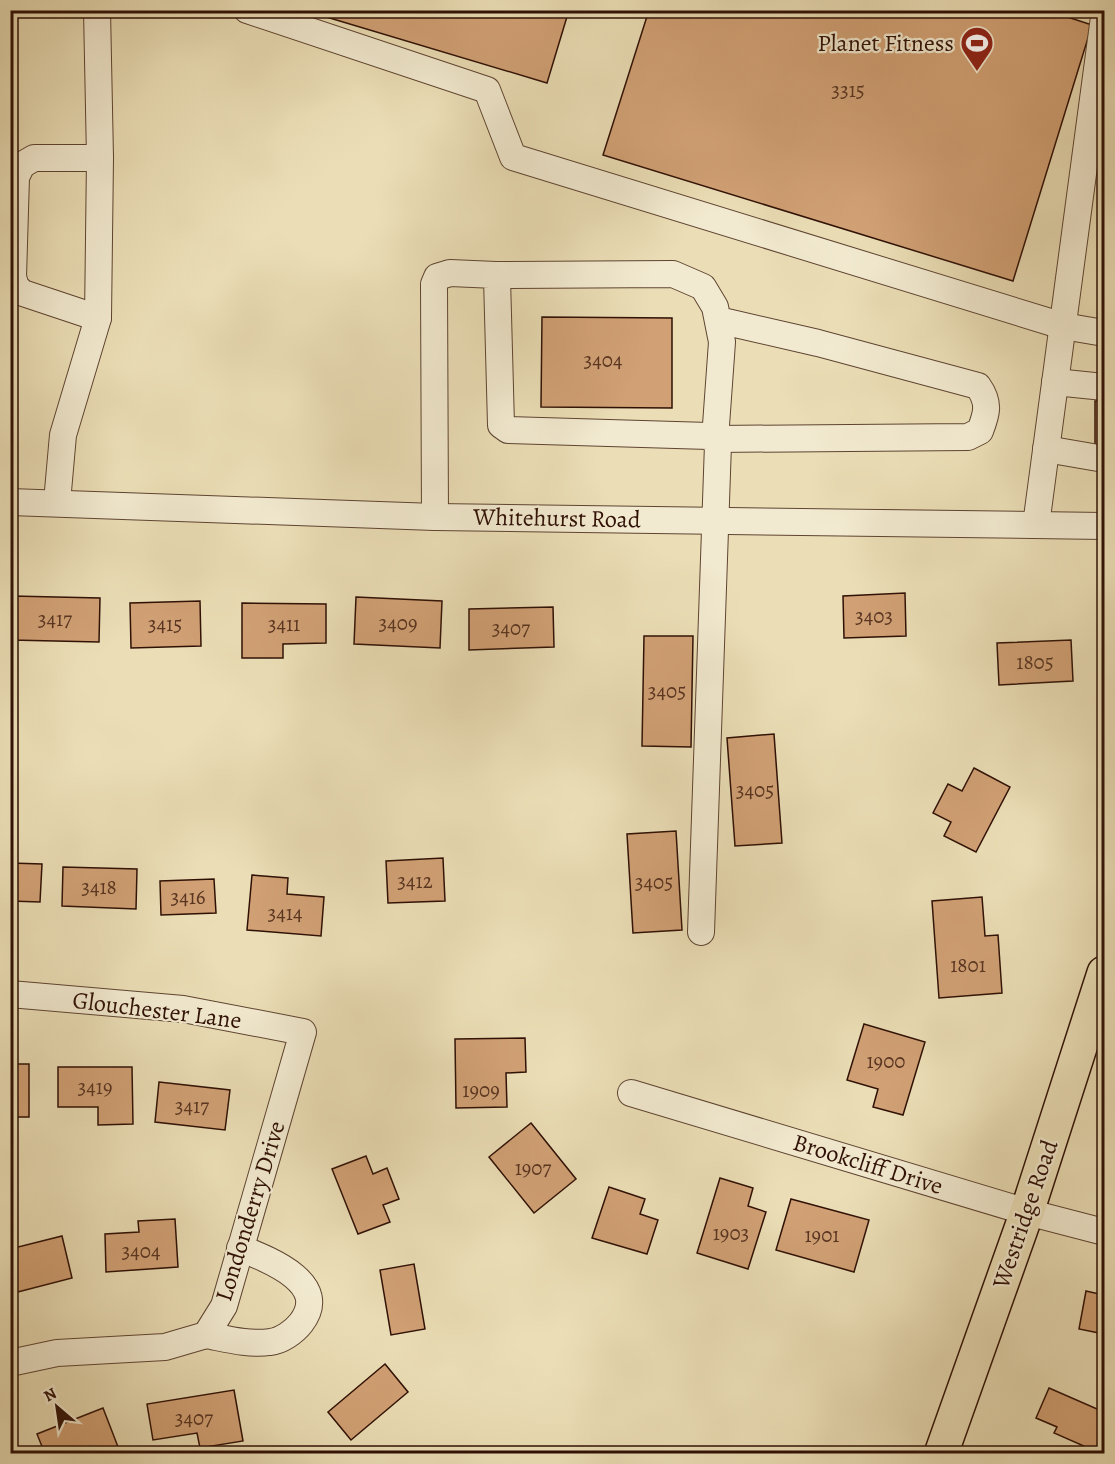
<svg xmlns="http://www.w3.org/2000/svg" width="1115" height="1464" viewBox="0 0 1115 1464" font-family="Alegreya,serif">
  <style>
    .building { fill: #d1a175; stroke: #2f1005; stroke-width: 1.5 }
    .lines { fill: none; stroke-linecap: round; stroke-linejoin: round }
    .minor-casing { stroke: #5e4431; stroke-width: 28 }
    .major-casing { stroke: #2f1005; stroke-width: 36 }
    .minor { stroke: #f2ead0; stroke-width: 26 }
    .major { stroke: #ebdeb6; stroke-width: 33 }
    .labels { text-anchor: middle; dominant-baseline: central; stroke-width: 4.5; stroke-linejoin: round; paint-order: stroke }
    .number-label { font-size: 21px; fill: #583421 }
    .poi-label { font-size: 24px; fill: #2f1005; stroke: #f2ead0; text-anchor: end }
    .street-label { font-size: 24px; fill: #2f1005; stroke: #f2ead0 }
  </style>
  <rect width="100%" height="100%" fill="#ebdeb6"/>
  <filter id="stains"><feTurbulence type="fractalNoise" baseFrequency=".00333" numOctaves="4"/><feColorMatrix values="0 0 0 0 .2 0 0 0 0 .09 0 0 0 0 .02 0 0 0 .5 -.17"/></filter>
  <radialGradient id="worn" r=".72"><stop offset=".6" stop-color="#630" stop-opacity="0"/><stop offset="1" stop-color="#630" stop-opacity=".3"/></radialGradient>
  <g class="building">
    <path d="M303,10H569L547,83Z"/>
    <path d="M649,10H1046L1092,25L1013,281L603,155Z"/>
    <path d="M542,317L672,318V408L541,407Z"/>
    <rect x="1095" y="401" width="9" height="45"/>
    <path d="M905,593L906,636L844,638L843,596Z"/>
    <path d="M12,596L100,598L99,642L11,640Z"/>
    <path d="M356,597L442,601L440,648L354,644Z"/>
    <path d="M200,601L201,646L131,648L130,603Z"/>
    <path d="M242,603L326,604V643L283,644V658H242Z"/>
    <path d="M553,607L554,647L469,650V609Z"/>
    <path d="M644,636H693L691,747L642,746Z"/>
    <path d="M1071,640L1073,681L999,685L997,643Z"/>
    <path d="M774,734L782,843L735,846L727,738Z"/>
    <path d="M974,768L1010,787L976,852L944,836L951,822L933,813L948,784L962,791Z"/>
    <path d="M676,831L682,930L633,933L627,834Z"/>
    <path d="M443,858L445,901L388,903L386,861Z"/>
    <path d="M10,863L42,864L40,902L10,901Z"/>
    <path d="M63,867L137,869L136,909L62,906Z"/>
    <path d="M252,875L288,878L287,894L324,897L321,936L247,930Z"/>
    <path d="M214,879L216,913L161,915L160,881Z"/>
    <path d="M982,897L985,936L998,935L1002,993L939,998L932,901Z"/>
    <path d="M864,1024L925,1042L903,1115L873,1107L878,1089L847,1080Z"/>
    <path d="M525,1038L526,1072L506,1073L507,1107L456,1108L455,1039Z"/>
    <rect x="10" y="1064" width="19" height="53"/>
    <path d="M58,1067H132L133,1124L98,1125V1107H58Z"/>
    <path d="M159,1082L230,1090L225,1130L155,1122Z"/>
    <path d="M531,1123L576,1179L534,1213L489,1157Z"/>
    <path d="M366,1156L373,1174L387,1168L399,1199L383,1205L390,1222L358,1234L332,1169Z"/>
    <path d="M720,1178L753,1188L748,1206L766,1212L748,1269L697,1253Z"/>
    <path d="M609,1187L645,1199L640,1214L658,1220L647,1254L592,1238Z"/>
    <path d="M791,1199L869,1220L854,1272L776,1250Z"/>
    <path d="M175,1219L178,1267L106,1272L105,1234L139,1232L138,1221Z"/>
    <path d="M62,1236L72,1278L10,1294V1249Z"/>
    <path d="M414,1264L425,1329L391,1335L380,1270Z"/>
    <path d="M1086,1291L1104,1295V1334L1079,1329Z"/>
    <path d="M385,1364L408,1392L351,1440L328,1412Z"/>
    <path d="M1049,1388L1104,1412V1428L1095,1451L1054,1433L1057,1427L1036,1418Z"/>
    <path d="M234,1390L243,1441L200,1448L197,1433L153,1440L147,1404Z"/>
    <path d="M103,1408L120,1452L45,1454L37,1434Z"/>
    <path d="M11,1437L18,1454H10Z"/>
  </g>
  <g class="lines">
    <defs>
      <g id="minor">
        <path d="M247,10L487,90L513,157L1063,326L1104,333"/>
        <path d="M496,275L673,274L703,287L715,307L722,342L715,439L968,437L980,431C987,413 990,403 978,386L818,343L718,320"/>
        <path d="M98,318L23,293L16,287L13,277L16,177L22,165L34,158H100"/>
        <path d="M1055,382L1104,387"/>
        <path d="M1046,449L1104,459"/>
        <path d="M10,502L435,517L1104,526"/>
        <path d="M57,502L63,435L98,318L100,158L97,10"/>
        <path d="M435,517L434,284L437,277L450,273L496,275L497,278L501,425L508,430L709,436L718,444L701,932"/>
        <path d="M1036,525L1104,17"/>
        <path d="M10,994L183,1009L303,1032L224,1306L206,1335L165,1347L57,1353L10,1363"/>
        <path d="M631,1093L1027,1212L1104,1232"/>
        <path d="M206,1335C227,1339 249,1345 270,1342C281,1341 294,1332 301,1323C332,1283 267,1259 240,1248"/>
      </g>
      <path id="major" d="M941,1454L1027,1212L1104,973"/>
    </defs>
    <use href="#minor" class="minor-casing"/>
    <use href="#major" class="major-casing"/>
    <use href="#minor" class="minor"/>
    <use href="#major" class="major"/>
  </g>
  <defs>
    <symbol id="stadium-pin" viewBox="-11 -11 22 30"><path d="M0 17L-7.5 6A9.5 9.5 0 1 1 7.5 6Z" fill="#8f2418" stroke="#f2ead0"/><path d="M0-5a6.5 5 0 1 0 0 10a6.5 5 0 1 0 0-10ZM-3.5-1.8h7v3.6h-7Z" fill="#fff"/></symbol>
  </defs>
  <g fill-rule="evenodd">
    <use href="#stadium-pin" x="958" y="24" width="38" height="52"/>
  </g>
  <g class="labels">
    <g class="number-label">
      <text x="848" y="90">3315</text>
      <text x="603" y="360">3404</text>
      <text x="874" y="616">3403</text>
      <text x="55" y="619">3417</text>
      <text x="398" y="623">3409</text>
      <text x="165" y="624">3415</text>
      <text x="284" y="624">3411</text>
      <text x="511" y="628">3407</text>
      <text x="1035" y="662">1805</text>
      <text x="667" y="691">3405</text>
      <text x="755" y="790">3405</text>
      <text x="415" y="881">3412</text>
      <text x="654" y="882">3405</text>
      <text x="99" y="887">3418</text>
      <text x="188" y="897">3416</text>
      <text x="285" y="913">3414</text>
      <text x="968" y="965">1801</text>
      <text x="886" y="1061">1900</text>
      <text x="95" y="1087">3419</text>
      <text x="481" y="1090">1909</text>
      <text x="192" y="1106">3417</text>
      <text x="533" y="1168">1907</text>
      <text x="731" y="1233">1903</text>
      <text x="822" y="1235">1901</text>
      <text x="141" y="1251">3404</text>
      <text x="194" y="1418">3407</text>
    </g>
    <g class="poi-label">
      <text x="954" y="43">Planet Fitness</text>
    </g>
    <g class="street-label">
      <text transform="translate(557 518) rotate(1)">Whitehurst Road</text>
      <text transform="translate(157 1010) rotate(7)">Glouchester Lane</text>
      <text transform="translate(868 1164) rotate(17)">Brookcliff Drive</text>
      <text transform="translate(250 1211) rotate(-73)">Londonderry Drive</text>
      <text transform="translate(1025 1214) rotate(-71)">Westridge Road</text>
    </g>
  </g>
  <rect width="1115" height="1464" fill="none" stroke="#ebdeb6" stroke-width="36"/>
  <rect x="12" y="12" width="1091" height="1440" fill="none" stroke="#2f1005" stroke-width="3"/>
  <rect x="18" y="18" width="1079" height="1428" fill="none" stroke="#2f1005" stroke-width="1.5"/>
  <g transform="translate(57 1407) rotate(331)" stroke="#f2ead0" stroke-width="4.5" paint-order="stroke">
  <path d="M0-4.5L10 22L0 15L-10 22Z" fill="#2f1005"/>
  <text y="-9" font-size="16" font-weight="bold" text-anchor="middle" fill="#2f1005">N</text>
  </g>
  <rect width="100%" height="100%" filter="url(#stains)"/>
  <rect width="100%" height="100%" fill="url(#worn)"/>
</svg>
